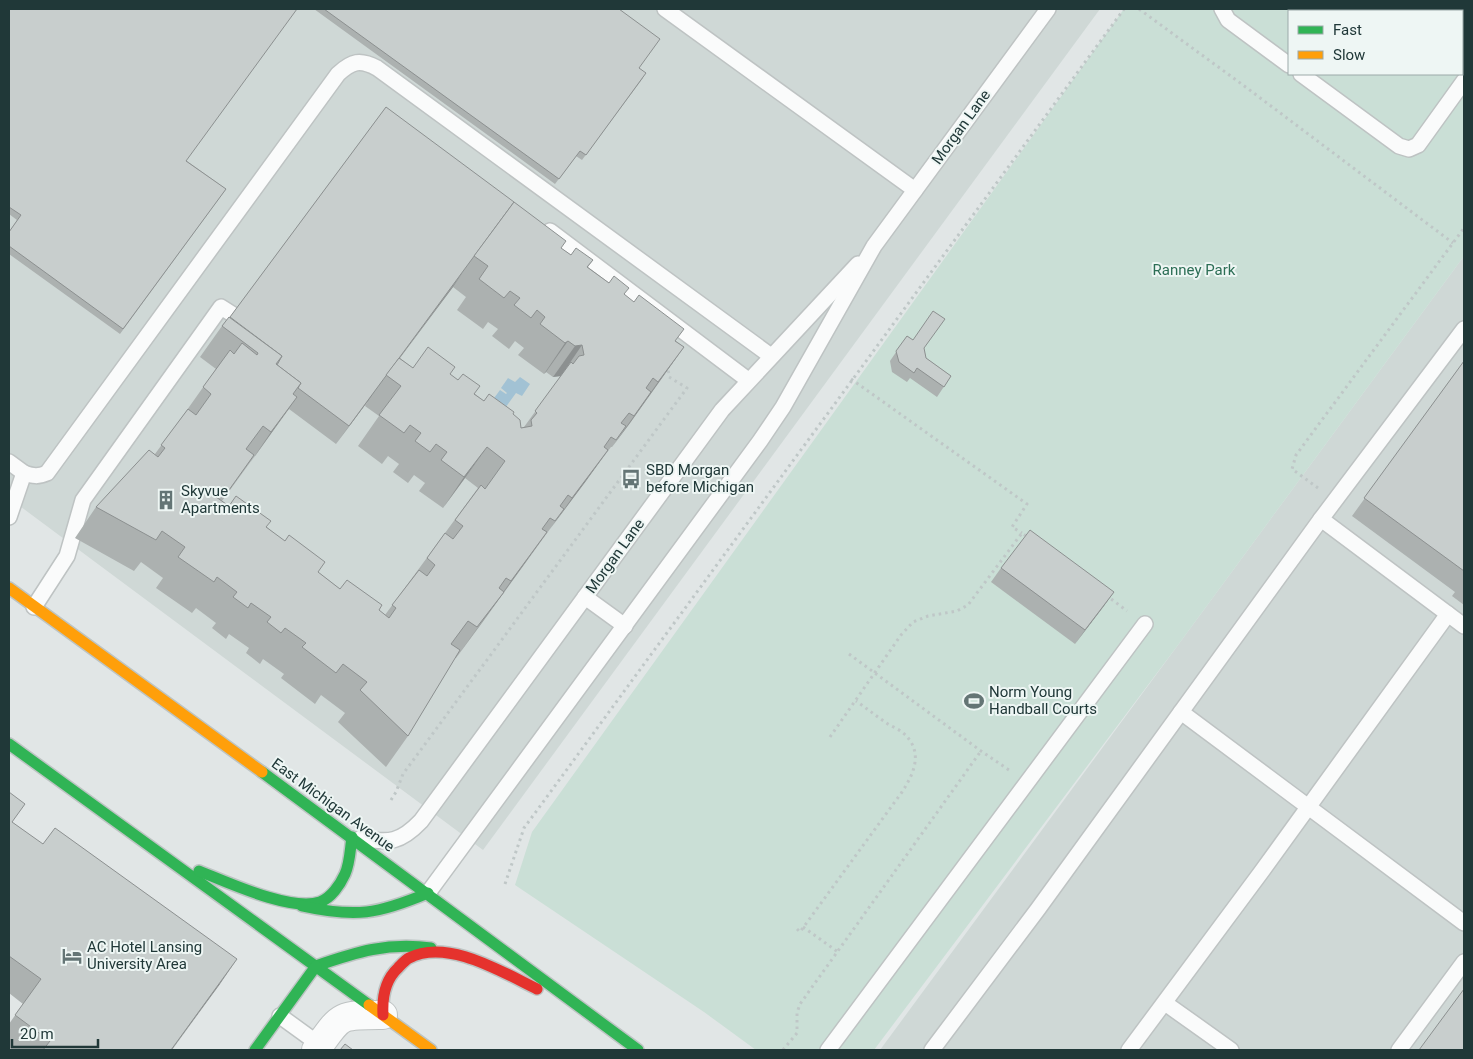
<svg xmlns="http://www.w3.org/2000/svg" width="1473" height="1059" viewBox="0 0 1473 1059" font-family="Roboto,sans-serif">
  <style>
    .built { fill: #cfd8d6 }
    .green { fill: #cadfd6; fill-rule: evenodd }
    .water { fill: #a2c2d4 }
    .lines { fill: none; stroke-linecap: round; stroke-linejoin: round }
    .lane-casing { stroke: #bec3c3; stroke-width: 18 }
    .street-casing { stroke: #bec3c3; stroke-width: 30 }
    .fast-casing { stroke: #bdc4c3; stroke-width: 14 }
    .slow-casing { stroke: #bdc4c3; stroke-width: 14 }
    .jam-casing { stroke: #bdc4c3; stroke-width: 14 }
    .path { stroke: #bfc7c7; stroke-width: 3; stroke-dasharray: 2.5 4; stroke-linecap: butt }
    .lane { stroke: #fafbfb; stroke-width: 15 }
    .street { stroke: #fafbfb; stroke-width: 28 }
    .fast { stroke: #30b455; stroke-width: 11 }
    .slow { stroke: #ff9f0a; stroke-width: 11 }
    .jam { stroke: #e5322d; stroke-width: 11 }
    .wall { fill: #acb1b0; fill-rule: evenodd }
    .shaded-wall { fill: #8c9090 }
    .building { fill: #c8cecd; stroke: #8c9090 }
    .labels { text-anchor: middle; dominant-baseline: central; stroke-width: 4; stroke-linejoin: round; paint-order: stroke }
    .street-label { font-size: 15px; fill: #203838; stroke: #eef6f4 }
    .park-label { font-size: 15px; fill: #2c6e55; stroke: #eef6f4 }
    .poi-label { font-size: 15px; fill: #203838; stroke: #eef6f4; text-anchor: start }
  </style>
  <rect width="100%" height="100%" fill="#e1e6e6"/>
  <g class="built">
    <path d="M9,9H1100L483,850L9,498Z"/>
    <path d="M1464,256V1050H880L1178,645Z"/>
  </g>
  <path class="green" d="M1124,9H1464V256L1178,645L874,1050H756L704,1012L515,885L532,832ZM1289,11H1462V74H1289Z"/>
  <path class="water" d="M520,377L530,384L522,396L516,393L503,411L486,409L500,390L506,394L507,393L501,388L508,378L515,382Z"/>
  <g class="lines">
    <defs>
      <g id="lane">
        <path d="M665,9L915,190"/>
        <path d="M1222,9L1228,20L1289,65"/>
        <path d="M1301,74L1399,146L1409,149L1418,145L1464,81"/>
        <path d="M550,231L748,380"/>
        <path d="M9,462L24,473L9,517"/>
        <path d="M24,473C33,476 38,477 47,473L338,74C352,61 360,59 377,68L771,356"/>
        <path d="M1321,519L1464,626"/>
        <path d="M585,597L625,626"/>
        <path d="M34,607L67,556L83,500L221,307L232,314"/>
        <path d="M1181,712L1464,923"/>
        <path d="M361,838C389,844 401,842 421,821L722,410L858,264"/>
        <path d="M428,893L760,441L783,407L874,246L1048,9"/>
        <path d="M1165,1003L1231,1050"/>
        <path d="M280,1016L320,1045"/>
        <path d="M828,1050L1145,624"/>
        <path d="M932,1050L1038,909L1321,519L1464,329"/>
        <path d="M1129,1050L1262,871L1448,614"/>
        <path d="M1399,1050L1464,962"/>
      </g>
      <path id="street" d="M316,1050C342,1014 338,1015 383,1015"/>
      <g id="fast">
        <path d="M9,744L369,1005"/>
        <path d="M262,772L638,1050"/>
        <path d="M199,871C227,882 291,912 320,902C331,898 340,885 345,874C350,863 350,850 352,837"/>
        <path d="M302,906C356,918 378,914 428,893"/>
        <path d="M316,966C356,952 388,942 431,948"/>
        <path d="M255,1050L316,966"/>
      </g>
      <g id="slow">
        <path d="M9,588L262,772"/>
        <path d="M369,1005L431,1050"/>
      </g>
      <path id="jam" d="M383,1015C382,998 385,980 398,968C401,965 405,960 409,958C447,938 502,972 537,989"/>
    </defs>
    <use href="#lane" class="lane-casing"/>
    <use href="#street" class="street-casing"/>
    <use href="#fast" class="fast-casing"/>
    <use href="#slow" class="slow-casing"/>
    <use href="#jam" class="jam-casing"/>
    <g class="path">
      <path d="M1139,9L1247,88L1453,243"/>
      <path d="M851,379L1027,504L1012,527L1022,533"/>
      <path d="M1318,488L1292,469L1296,455L1464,228"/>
      <path d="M1106,595L1127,611"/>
      <path d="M849,654L981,751L1009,770"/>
      <path d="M830,737L901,635L913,622L928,616L957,611L968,605L1022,533L1029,538"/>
      <path d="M391,800L396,792L403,774L687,388L669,377L668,367"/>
      <path d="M505,884L524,828L1124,9"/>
      <path d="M803,927L838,952"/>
      <path d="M797,929L800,932L902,792C915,772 924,750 902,732C897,728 890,726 885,722C875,715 866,708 856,701"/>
      <path d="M783,1050L797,1033V1013L800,1004L981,751"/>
    </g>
    <use href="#lane" class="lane"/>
    <use href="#street" class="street"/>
    <use href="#fast" class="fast"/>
    <use href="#slow" class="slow"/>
    <use href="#jam" class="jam"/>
  </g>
  <g class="wall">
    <path d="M9,9L187,161L226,189L120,334L9,254V232L17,220L9,214Z"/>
    <path d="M314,9H619L643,78L582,160L576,156L555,184Z"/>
    <path d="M386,107L561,248L571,255L593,260L588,267L624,294L676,341L684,347L630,423L612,447H611L550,529L482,623L456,658H455L408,736L386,767L338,722L345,713L321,695L315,704L281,678L284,674L263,659L260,664L246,653L249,648L229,634L226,639L212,628L216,623L196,608L192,613L156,588L163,578L141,562L134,571L75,538L96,507L155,454L182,417L216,369L200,357L222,326L230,317ZM453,287L466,297L457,310L483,329L488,322L498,329L492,336L509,349L515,341L524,348L518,355L544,374L546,372L553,377L561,376L524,427L521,428L513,414L484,401L450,374L413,368L400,358ZM368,401L365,406L379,416L358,446L382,464L388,456L399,464L393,472L408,483L414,475L425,483L419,491L443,508L465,478L478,488L385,615L379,611L340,589L318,572L267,527L229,506L222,501L289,409L336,444Z"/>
    <path d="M907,336L924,348L926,358L951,376L937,397L910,378L907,382L892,372L890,361Z"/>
    <path d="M1464,361V605L1452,596L1455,592L1352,516Z"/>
    <path d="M1001,568L1114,592L1075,644L991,582Z"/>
    <path d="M9,792L12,822L220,984L172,1050H12L9,1048V1024L23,1004L9,993Z"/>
  </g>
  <g class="shaded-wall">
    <path d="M463,272L453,287L387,375Z"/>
    <path d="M568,341L546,372L544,374L565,343Z"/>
    <path d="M582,345L561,376L553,377L575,346Z"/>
    <path d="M684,347L630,423L612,447L658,382Z"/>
    <path d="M380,383L368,401L336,444L349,426Z"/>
    <path d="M297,397L275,428L250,463L271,432Z"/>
    <path d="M487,447L465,478L443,508L464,477Z"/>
    <path d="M608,450L586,481L550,529L572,498Z"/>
    <path d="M547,532L525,563L456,658L511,581Z"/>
    <path d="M1114,592L1104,606L1075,644L1085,630Z"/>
    <path d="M237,959L220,984L171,1050Z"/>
  </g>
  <g class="building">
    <path d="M9,9H297L186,161L226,189L123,329L9,246V232L21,215L9,207Z"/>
    <path d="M324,9H619L660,39L639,68L646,73L586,155L580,151L559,179Z"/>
    <path d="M386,107L514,202L349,426L298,388L301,383L277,365L282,356L230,317Z"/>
    <path d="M514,202L566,241L561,248L571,255L576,248L593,260L587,267L609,283L614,276L629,288L624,294L634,302L639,295L684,329L675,341L684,347L658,382L653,378L646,388L651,392L634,416L629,413L621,423L626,426L616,440L611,437L604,447L608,450L572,498L568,495L560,506L564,509L555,521L550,518L542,529L547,532L511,581L506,578L499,588L504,592L477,627L468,621L451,644L460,650L408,736L360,690L367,682L343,664L336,673L302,647L306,643L285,628L281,633L267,622L271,617L251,603L248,608L233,597L237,592L217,577L214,582L178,557L185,547L162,531L156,540L96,507L149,450L158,457L165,448L161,445L188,409L196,415L211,394L203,387L230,350L234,354L242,343L257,355L258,353L222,326L229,317L282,356L276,364L301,383L293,394L297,397L271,432L263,426L246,449L254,455L229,490L224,486L216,497L229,506L236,496L271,521L266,527L285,541L289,535L325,562L318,572L340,589L347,580L382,605L379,610L389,618L396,608L392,605L419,570L427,576L435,565L427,558L445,533L453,539L463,526L455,520L481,485L485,489L505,461L487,447L464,477L441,460L447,452L436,444L430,452L415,441L421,433L410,425L404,433L379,415L401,386L386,375L399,358L413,368L428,347L455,367L450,374L458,380L463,374L480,386L474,394L484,401L489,394L514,412L513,414L520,420L521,428L532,426L531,420L537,413L535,411L571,362L573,364L579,356L584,355L582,345L575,346L568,341L565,343L540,324L545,317L537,310L531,318L514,305L520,298L510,291L504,298L479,279L488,266L474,256Z"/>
    <path d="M933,311L945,319L924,348L926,358L951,376L944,387L917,368L914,373L899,362L896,351L907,336L913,340Z"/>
    <path d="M1464,361V571L1364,498Z"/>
    <path d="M1030,530L1114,592L1085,630L1001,568Z"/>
    <path d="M9,792L25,804L12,822L43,844L55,828L237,959L171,1050H43L50,1041L15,1015L41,979L9,956Z"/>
    <path d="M1464,989V1050H1419Z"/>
    <path d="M345,1044L353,1050H340Z"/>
  </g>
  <defs>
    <symbol id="bus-bare" viewBox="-9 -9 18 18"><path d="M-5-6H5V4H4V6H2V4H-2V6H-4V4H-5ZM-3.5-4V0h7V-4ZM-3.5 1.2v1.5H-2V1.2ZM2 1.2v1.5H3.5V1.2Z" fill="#647575" stroke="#eef6f4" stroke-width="2.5" paint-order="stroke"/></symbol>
    <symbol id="building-bare" viewBox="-9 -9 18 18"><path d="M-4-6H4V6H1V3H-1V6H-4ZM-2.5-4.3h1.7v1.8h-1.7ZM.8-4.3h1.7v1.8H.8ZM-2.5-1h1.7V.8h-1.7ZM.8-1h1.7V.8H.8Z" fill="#647575" stroke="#eef6f4" stroke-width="2.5" paint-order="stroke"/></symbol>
    <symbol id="stadium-bare" viewBox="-9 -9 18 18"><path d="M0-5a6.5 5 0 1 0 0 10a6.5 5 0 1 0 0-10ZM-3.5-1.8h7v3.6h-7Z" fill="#647575" stroke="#eef6f4" stroke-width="2.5" paint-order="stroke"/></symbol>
    <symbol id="hotel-bare" viewBox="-9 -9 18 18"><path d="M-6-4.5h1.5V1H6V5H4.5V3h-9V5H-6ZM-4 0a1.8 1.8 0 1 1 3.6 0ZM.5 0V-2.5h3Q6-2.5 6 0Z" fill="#647575" stroke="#eef6f4" stroke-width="2.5" paint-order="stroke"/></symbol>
  </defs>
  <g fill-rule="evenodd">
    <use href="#bus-bare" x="617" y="465" width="28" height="28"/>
    <use href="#building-bare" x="152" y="486" width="28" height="28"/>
    <use href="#stadium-bare" x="960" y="687" width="28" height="28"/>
    <use href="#hotel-bare" x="58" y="942" width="28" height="28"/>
  </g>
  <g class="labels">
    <g class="street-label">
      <text transform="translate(961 127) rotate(-54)">Morgan Lane</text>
      <text transform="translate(615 556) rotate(-54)">Morgan Lane</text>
      <text transform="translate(333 805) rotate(36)">East Michigan Avenue</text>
    </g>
    <g class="park-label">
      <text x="1194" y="270">Ranney Park</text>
    </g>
    <g class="poi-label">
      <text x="646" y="470">SBD Morgan<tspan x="646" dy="17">before Michigan</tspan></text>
      <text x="181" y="491">Skyvue<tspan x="181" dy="17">Apartments</tspan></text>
      <text x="989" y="692">Norm Young<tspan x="989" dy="17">Handball Courts</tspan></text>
      <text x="87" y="947">AC Hotel Lansing<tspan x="87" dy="17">University Area</tspan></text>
    </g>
  </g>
  <rect width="1473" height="1059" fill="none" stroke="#203838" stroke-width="20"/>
  <rect x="1288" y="10" width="175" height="65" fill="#eef6f4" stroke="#9caaa9"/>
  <rect x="1298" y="26" width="25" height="8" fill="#30b455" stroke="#9caaa9"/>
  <text x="1333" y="35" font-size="15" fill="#203838">Fast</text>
  <rect x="1298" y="51" width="25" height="8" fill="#ff9f0a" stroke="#9caaa9"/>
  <text x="1333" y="60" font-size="15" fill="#203838">Slow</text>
  <path d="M12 1039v8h86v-8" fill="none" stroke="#203838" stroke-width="2.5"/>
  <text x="20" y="1039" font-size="15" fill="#203838" stroke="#eef6f4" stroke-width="4" paint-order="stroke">20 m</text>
</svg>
